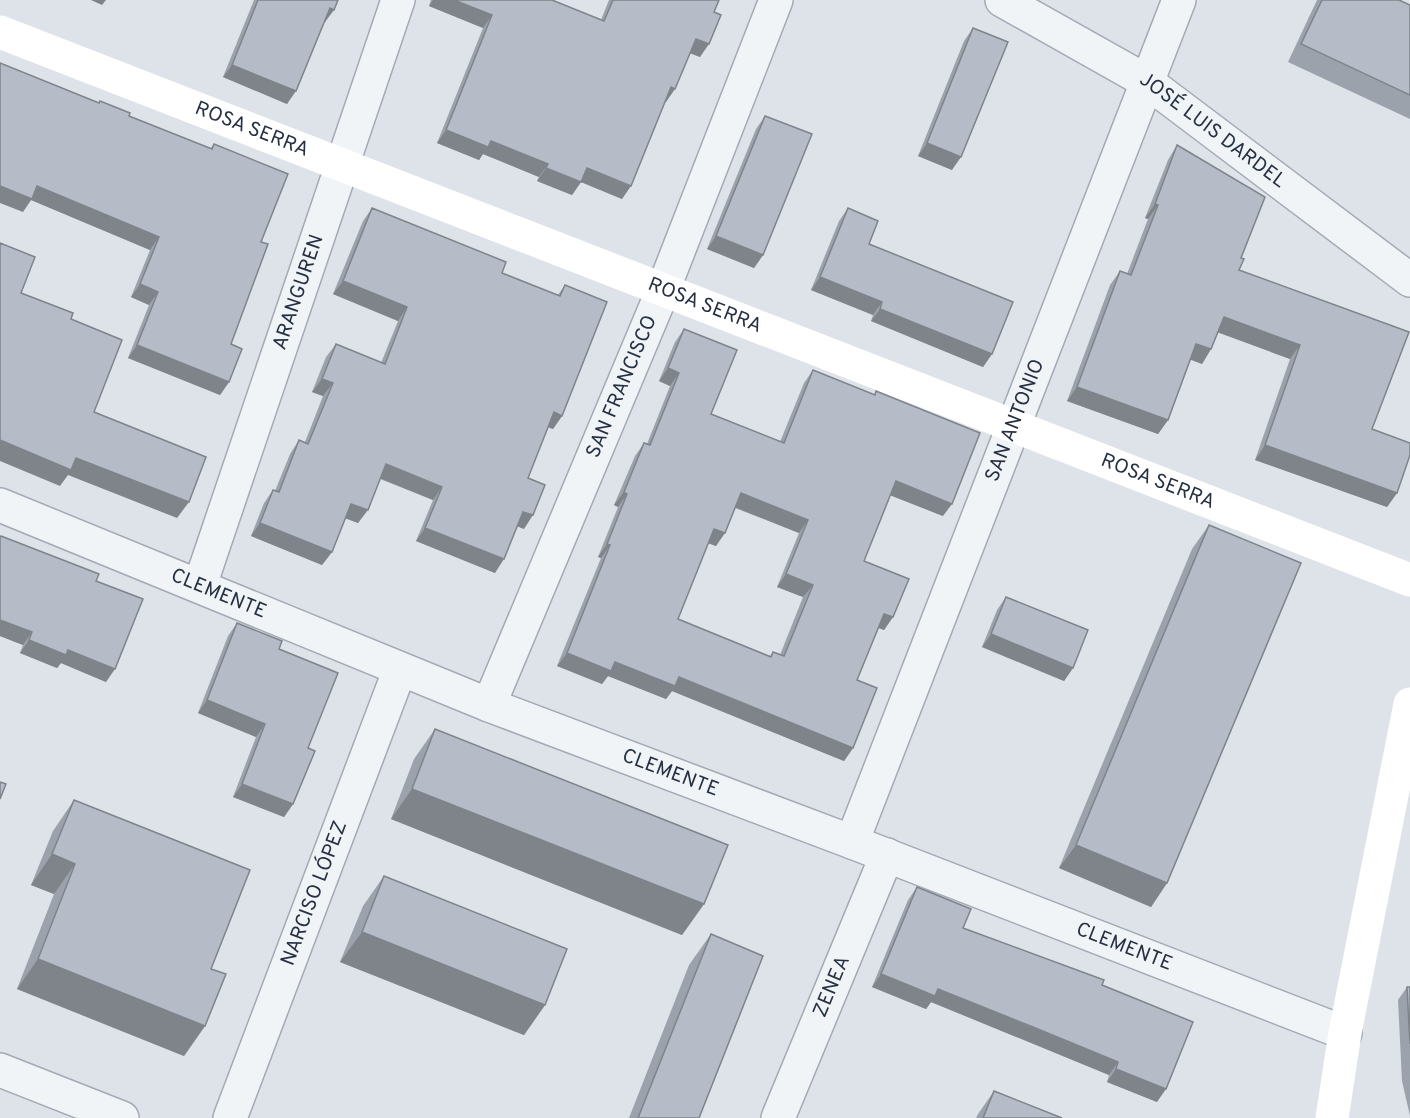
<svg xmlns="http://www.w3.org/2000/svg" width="1410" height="1118" viewBox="0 0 1410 1118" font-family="Overpass,sans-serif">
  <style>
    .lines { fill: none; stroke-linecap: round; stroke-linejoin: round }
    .street-casing { stroke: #a3aab4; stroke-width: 36 }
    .street { stroke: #f1f4f7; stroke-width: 33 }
    .secondary { stroke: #fff; stroke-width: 33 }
    .wall { fill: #9ca2ab; fill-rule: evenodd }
    .shaded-wall { fill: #7f848b }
    .building { fill: #b5bcc7; stroke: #7f848b; stroke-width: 1.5; fill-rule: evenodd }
    .labels { text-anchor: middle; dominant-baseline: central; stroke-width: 4.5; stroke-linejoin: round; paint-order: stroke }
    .street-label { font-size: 20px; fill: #253142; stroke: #eef2f7 }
  </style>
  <rect width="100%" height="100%" fill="#dee3ea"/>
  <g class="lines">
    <defs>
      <g id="street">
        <path id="s1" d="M1002,0L1146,81L1410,280"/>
        <path id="s2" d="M0,505L489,705L852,842L1345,1033"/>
        <path id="s3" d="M200,585L398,0"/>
        <path id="s4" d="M489,705L663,290L776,0"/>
        <path id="s5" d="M852,842L1179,0"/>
        <path d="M0,1070L122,1118"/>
        <path id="s6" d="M230,1118L400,669"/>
        <path id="s7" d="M778,1118L887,855"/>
      </g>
    </defs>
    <use href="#street" class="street-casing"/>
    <use href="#street" class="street"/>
    <g class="secondary">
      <path id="s8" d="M0,32L1410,580"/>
      <path d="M1332,1118L1345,1033L1410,704"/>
    </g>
  </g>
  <g class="wall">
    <path d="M254,0H338L325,22H324L287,104L223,77Z"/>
    <path d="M431,0H552L601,20L609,0H719L714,12L700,57L690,53L666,102H665L622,199L581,182L572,195L537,181L539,177L483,154L479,160L437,143L483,28L429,6Z"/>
    <path d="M1317,0H1399L1410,5V119L1288,62Z"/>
    <path d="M973,28L952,170L918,156L964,41Z"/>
    <path d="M100,101L129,116L210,149L214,144L261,242L231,344L229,382L220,395L128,358L149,305L131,297L150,250L31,200L23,212Z"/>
    <path d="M765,116L763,255L754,268L707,249L756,129Z"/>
    <path d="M1177,145L1241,258L1239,270L1372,429L1397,493L1387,507L1255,460L1290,359L1218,332L1211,349L1202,364L1190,359L1168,420L1158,434L1067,401L1110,285L1120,271L1127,274L1148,219L1145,218L1168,160Z"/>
    <path d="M372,208L502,273L558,295L565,285L562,416L553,429L548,427L528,478L524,529L517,526L495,573L416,541L433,500L380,479L358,523L345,518L332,552L322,565L251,536L264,503L273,490L275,491L290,454L299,440L305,442L323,396L312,392L326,357L336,344L381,363L398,321L333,294L363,221Z"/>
    <path d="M848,208L869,244L992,354L983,367L871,321L873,315L811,290L839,221Z"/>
    <path d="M684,329L711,414L780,442L804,383L813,370L874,395L876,391L943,516L890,495L864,561L893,617L884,630L878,628L857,680L853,748L844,761L672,691L666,699L608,676L602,684L557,666L601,558L598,557L618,507L614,505L635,456L644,443L647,444L670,386L659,381L675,342ZM735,508L799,533L777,587L803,597L780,655L773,652L770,656L678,619L708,543L716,546Z"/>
    <path d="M1209,525L1167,883L1151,907L1059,868L1192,549Z"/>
    <path d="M96,581L106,682L61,663L57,668L20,653L23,645L0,636Z"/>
    <path d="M1006,597L1073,668L1064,681L982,647L997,610Z"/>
    <path d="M237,623L279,649L308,748L293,804L284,817L233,797L256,737L198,713L228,636Z"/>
    <path d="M435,729L704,904L682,935L391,819L414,759Z"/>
    <path d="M74,800L211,969L205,1026L184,1056L17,989L54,894L31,885L53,831Z"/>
    <path d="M384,876L545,1005L524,1035L340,962L363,906Z"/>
    <path d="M917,887L963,928L1102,985L1157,1102L1107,1082L1109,1075L1024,1040L931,1002L926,1009L872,987L908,900Z"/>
    <path d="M711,934L699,1118H629L689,965Z"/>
    <path d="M1407,987H1410V1116L1402,1081L1398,1000Z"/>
    <path d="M994,1091L1062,1118H976L978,1114Z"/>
  </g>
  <g class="shaded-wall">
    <path d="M91,0H106L102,5Z"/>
    <path d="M433,0H454L492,15L483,28L429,6Z"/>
    <path d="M330,8L334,10L325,22L321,21Z"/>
    <path d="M696,39L709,44L700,57L687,52Z"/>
    <path d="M232,65L296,91L287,104L223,77Z"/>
    <path d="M671,87L675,89L666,102L662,100Z"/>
    <path d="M446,130L491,141L548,164L539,177L483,154L479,160L437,143Z"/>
    <path d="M927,143L961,157L952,170L918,156Z"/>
    <path d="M546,168H587L631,186L622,199L581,182L572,195L537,181Z"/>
    <path d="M0,186H37L159,237L150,250L31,200L23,212L0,203Z"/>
    <path d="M1155,204L1158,205L1148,219L1145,218Z"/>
    <path d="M716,236L763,255L754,268L707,249Z"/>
    <path d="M820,277L882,302L873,315L811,290Z"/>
    <path d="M343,281L407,307L398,321L333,294Z"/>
    <path d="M140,284L158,292L149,305L131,297Z"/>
    <path d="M880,309L992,354L983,367L871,321Z"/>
    <path d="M1224,317L1300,345L1290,359L1214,331Z"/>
    <path d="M1196,344L1211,349L1202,364L1186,358Z"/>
    <path d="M137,345L229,382L220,395L128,358Z"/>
    <path d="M668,368L679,373L670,386L659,381Z"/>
    <path d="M322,379L333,383L323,396L312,392Z"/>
    <path d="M1077,387L1168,420L1158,434L1067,401Z"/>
    <path d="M554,412L562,416L553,429L545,426Z"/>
    <path d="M0,440L76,458L189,502L177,518L68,475L60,486L0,461Z"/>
    <path d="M1265,445L1397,493L1387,507L1255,460Z"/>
    <path d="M386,464L442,487L433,500L377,477Z"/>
    <path d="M896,481L952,504L943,516L887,494Z"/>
    <path d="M624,492L627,494L618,507L614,505Z"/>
    <path d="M741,493L808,520L799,533L732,506Z"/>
    <path d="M351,504L368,510L358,523L342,517Z"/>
    <path d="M523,512L533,515L524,529L514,525Z"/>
    <path d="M260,523L332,552L322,565L251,536Z"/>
    <path d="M425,528L504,559L495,573L416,541Z"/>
    <path d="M714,529L725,533L716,546L705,542Z"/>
    <path d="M607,544L610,545L601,558L598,557Z"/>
    <path d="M786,574L813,585L803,597L777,587Z"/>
    <path d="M884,614L893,617L884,630L875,626Z"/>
    <path d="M0,620L32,632L23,645L0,636Z"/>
    <path d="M991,634L1073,668L1064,681L982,647Z"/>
    <path d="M29,640L68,650L115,669L106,682L61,663L57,668L20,653Z"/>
    <path d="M567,653L615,662L679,677L853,748L844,761L672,691L666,699L608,676L602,684L557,666Z"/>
    <path d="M207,700L265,724L256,737L198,713Z"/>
    <path d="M242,784L293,804L284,817L233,797Z"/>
    <path d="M412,789L704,904L682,935L391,819Z"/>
    <path d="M1076,845L1167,883L1151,907L1059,868Z"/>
    <path d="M52,854L75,864L54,894L31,885Z"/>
    <path d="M362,932L545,1005L524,1035L340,962Z"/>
    <path d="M38,959L205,1026L184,1056L17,989Z"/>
    <path d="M881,974L938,989L1118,1062L1109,1075L931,1002L926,1009L872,987Z"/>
    <path d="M1116,1069L1166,1089L1157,1102L1107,1082Z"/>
  </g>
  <g class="building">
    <path d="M258,0H338L334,10L330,8L296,91L232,65Z"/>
    <path d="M454,0H552L604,21L613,0H719L714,12L721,15L709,44L696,39L675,89L671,87L631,186L587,168L581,182L546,168L548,164L491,141L488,147L446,130L492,15Z"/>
    <path d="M1322,0H1399L1410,5V95L1301,44Z"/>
    <path d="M973,28L1008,42L961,157L927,143Z"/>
    <path d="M0,63L99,103L100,101L130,113L129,116L212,149L214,144L288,174L261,242L268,244L231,344L242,349L229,382L137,345L158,292L140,284L159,237L37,186L32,199L0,186Z"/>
    <path d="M765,116L812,134L763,255L716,236Z"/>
    <path d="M1177,145L1265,197L1241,258L1244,259L1239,270L1409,332L1372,429L1410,443V455L1397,493L1265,445L1300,345L1224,317L1211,349L1196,344L1168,420L1077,387L1120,271L1131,275L1158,205L1155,204Z"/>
    <path d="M372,208L506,262L502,273L560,296L565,285L607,302L562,416L554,412L528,478L545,485L533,515L523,512L504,559L425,528L442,487L386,464L368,510L351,504L332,552L260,523L273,490L279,492L299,440L308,444L333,383L322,379L336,344L385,364L407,307L343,281Z"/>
    <path d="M848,208L878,221L869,244L1013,302L992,354L880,309L882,302L820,277Z"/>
    <path d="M0,243L35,257L21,293L73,313L71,319L122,340L94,412L206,457L189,502L76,458L71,470L0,440Z"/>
    <path d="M684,329L737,350L711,414L784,443L813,370L875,395L876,391L980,433L952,504L896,481L864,561L909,579L893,617L884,614L857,680L877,688L853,748L679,677L675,686L615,662L611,671L567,653L610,545L607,544L627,494L624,492L644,443L650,445L679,373L668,368ZM741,493L808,520L786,574L813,585L784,656L773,652L771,657L678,619L714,529L725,533Z"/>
    <path d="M1209,525L1301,563L1167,883L1076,845Z"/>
    <path d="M1,536L99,574L96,581L143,599L115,669L68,650L66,655L29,640L32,632L0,620V538Z"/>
    <path d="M1006,597L1088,630L1073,668L991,634Z"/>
    <path d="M237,623L282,641L279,649L338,673L308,748L315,751L293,804L242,784L265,724L207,700Z"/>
    <path d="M435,729L728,845L704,904L412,789Z"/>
    <path d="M0,782L6,784L0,799Z"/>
    <path d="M74,800L250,870L211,969L226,974L205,1026L38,959L75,864L52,854Z"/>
    <path d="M384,876L567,949L545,1005L362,932Z"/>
    <path d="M917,887L971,909L963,928L1104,980L1102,985L1193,1022L1166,1089L1116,1069L1118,1062L1033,1027L938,989L935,996L881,974Z"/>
    <path d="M711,934L763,956L699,1118H638Z"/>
    <path d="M1407,987H1410V1044Z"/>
    <path d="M994,1091L1062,1118H983Z"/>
  </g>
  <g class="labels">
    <g class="street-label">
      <text stroke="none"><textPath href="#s8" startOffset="270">ROSA SERRA</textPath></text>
      <text stroke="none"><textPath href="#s1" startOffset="248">JOSÉ LUIS DARDEL</textPath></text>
      <text stroke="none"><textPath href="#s3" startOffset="309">ARANGUREN</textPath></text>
      <text stroke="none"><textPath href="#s8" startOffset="756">ROSA SERRA</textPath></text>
      <text stroke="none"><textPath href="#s4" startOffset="345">SAN FRANCISCO</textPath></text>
      <text stroke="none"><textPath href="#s5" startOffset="452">SAN ANTONIO</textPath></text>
      <text stroke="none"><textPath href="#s8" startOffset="1242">ROSA SERRA</textPath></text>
      <text stroke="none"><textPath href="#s2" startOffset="236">CLEMENTE</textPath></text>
      <text stroke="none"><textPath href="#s2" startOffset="722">CLEMENTE</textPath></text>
      <text stroke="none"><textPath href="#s6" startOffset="240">NARCISO LÓPEZ</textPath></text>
      <text stroke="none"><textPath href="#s2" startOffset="1208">CLEMENTE</textPath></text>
      <text stroke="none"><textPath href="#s7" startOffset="142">ZENEA</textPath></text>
    </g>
  </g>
</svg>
